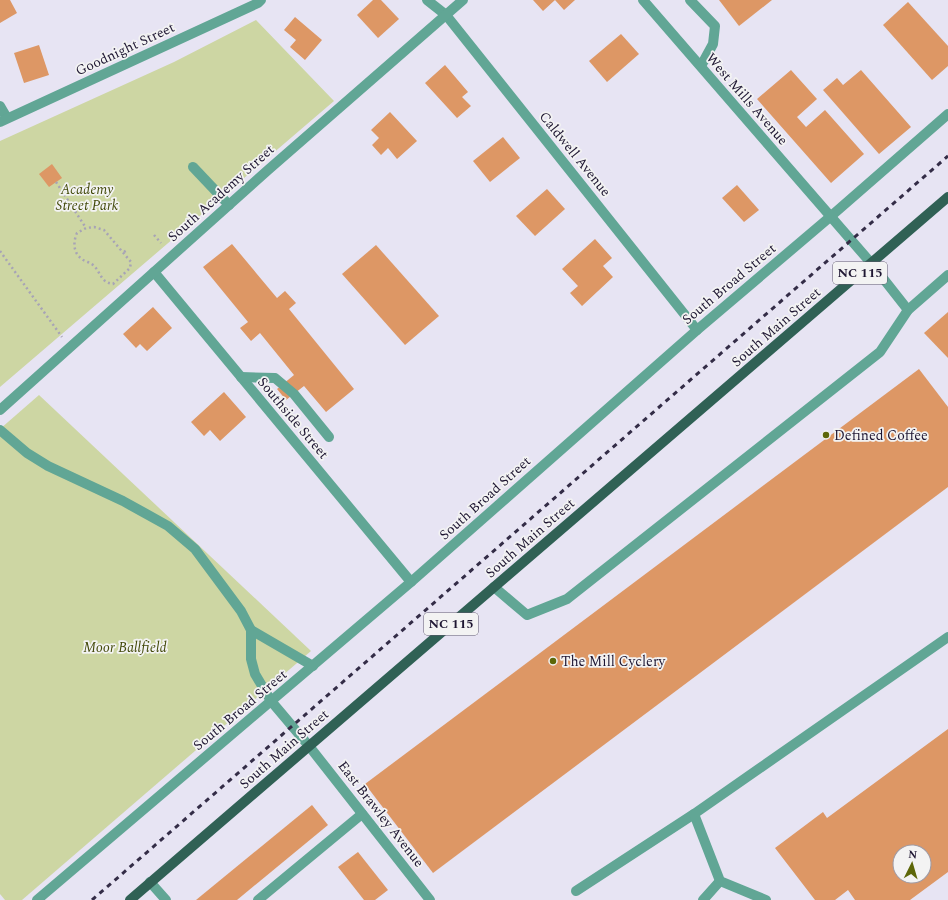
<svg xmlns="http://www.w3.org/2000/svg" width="948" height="900" viewBox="0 0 948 900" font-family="Spectral,serif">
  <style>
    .green { fill: #cdd6a3 }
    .building { fill: #dd9765; fill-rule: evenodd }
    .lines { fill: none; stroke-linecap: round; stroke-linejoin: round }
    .path { stroke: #a7a3b6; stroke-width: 2.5; stroke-dasharray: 2 3; stroke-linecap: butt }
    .minor { stroke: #61a695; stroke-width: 10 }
    .major { stroke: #306155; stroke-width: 10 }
    .rail { stroke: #332c46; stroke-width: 3; stroke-dasharray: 5 5; stroke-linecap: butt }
    .poi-dot { fill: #5d6709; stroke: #f3f3f3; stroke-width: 1.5 }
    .labels { text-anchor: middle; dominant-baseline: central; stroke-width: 3.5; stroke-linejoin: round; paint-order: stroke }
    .shield { fill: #f3f3f3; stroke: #5e586c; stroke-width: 1 }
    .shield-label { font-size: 13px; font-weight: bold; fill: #1e1632 }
    .street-label { font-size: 14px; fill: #1e1632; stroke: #f3f3f3 }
    .park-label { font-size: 14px; font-style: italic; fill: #434a0a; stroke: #f3f3f3 }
    .poi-label { font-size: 14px; fill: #1e1632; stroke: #f3f3f3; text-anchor: start }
  </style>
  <rect width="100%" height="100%" fill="#e7e4f3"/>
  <g class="green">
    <path d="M256,20L334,101L0,387V141L174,62Z"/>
    <path d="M39,395L311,651L22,900H5L0,894V429Z"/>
  </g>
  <g class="building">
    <path d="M0,0H10L17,13L0,23Z"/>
    <path d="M373,0H381L399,19L378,38L357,15Z"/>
    <path d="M533,0H575L564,10L555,0L543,11Z"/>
    <path d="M719,0H772L739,26Z"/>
    <path d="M908,2L948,46V66L932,80L883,25Z"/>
    <path d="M295,17L322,40L305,60L290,47L296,40L284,30Z"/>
    <path d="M621,34L639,54L607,82L589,61Z"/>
    <path d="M39,45L49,75L24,83L14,53Z"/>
    <path d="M445,65L468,92L462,97L471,106L457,118L425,83Z"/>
    <path d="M791,70L817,99L797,117L806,127L825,110L864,154L831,183L757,99Z"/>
    <path d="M861,70L911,127L879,154L823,90L837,78L843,85Z"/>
    <path d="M390,112L417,141L397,159L388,148L381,155L372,145L379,138L371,130Z"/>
    <path d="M503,137L520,158L490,182L473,161Z"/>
    <path d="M52,164L62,178L49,187L39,174Z"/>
    <path d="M737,185L759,210L744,222L722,198Z"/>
    <path d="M547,189L565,209L535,236L516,216Z"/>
    <path d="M595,239L612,258L603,266L613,277L582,306L570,293L578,286L562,269Z"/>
    <path d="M232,244L277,298L285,291L296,303L289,309L354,389L326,412L304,386L286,400L277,389L294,375L260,333L251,341L240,328L248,322L203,267Z"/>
    <path d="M376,245L439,316L405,345L342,274Z"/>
    <path d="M153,307L172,328L147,351L140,344L136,348L123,334Z"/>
    <path d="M948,312V358L924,333Z"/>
    <path d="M919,369L948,407V487L433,873L365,784Z"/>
    <path d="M224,392L246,417L220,441L210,430L204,436L191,422Z"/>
    <path d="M948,729V872L910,900H855L848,890L835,900H815L775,848L823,812L827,818ZM900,852H924V876H900Z"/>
    <path d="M312,805L328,825L237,900H196Z"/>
    <path d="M358,852L388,890L375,900H364L338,867Z"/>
  </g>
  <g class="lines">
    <g class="path">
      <path d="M56,182L86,228L77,233C73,242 73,253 82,259C85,262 90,262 93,265C101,272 100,282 113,284L130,268L131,262L104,230L94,227L86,228"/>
      <path d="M154,235L161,243"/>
      <path d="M0,251L62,337"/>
      <path d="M124,252L127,250"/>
    </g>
    <g class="minor">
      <path d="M427,0L446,15L697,330"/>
      <path d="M643,0L871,263L908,310"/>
      <path d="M690,0L715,26L713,44L701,66"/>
      <path d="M0,106L7,118"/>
      <path d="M0,122L258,3L261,0"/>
      <path d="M193,167L229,205"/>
      <path d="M154,272L411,582"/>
      <path d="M241,377L275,378L294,394L329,437"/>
      <path d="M0,410L268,170L463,0"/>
      <path d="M0,430L27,453L48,466L123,501L168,526L195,549L241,611L251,630L313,666"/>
      <path d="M494,587L527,615L567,599L880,352L908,310L948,275"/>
      <path d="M251,630V659L255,674L271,701L309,746L430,900"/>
      <path d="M150,882L166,900"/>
      <path d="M576,891L694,814"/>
      <path d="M37,900L411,582L697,330L830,217L948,114"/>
      <path d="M258,900L362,814"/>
      <path d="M703,900L720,881"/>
      <path d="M766,900L720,881L694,814L948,637"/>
    </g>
    <path class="major" d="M130,900L948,197"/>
    <path class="rail" d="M92,900L948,156"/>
  </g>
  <g class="poi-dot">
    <circle cx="826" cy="435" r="4"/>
    <circle cx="553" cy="661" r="4"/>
  </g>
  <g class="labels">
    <g class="shield">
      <rect x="833" y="262" width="54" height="22" rx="3"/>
      <rect x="424" y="613" width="54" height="22" rx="3"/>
    </g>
    <g class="shield-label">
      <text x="860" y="273">NC 115</text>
      <text x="451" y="624">NC 115</text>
    </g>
    <g class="street-label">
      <text transform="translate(125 49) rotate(-25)">Goodnight Street</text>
      <text transform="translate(747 99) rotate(49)">West Mills Avenue</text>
      <text transform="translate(575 154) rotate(51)">Caldwell Avenue</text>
      <text transform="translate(221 193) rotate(-42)">South Academy Street</text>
      <text transform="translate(729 284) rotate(-40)">South Broad Street</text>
      <text transform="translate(776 327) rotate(-41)">South Main Street</text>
      <text transform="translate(293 418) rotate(50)">Southside Street</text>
      <text transform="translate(485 498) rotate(-42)">South Broad Street</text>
      <text transform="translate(530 538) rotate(-41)">South Main Street</text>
      <text transform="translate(240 710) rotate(-40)">South Broad Street</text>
      <text transform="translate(284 749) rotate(-41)">South Main Street</text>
      <text transform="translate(381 814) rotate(52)">East Brawley Avenue</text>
    </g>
    <g class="park-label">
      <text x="87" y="189">Academy<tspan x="87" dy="16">Street Park</tspan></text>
      <text x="125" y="647">Moor Ballfield</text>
    </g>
    <g class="poi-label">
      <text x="834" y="435">Defined Coffee</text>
      <text x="561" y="661">The Mill Cyclery</text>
    </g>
  </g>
  <g transform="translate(912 864) rotate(5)"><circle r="19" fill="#f3f3f3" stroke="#9e9ba6"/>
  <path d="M0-3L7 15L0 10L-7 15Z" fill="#5d6709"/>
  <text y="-6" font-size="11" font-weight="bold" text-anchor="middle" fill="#1e1632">N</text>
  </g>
</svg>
